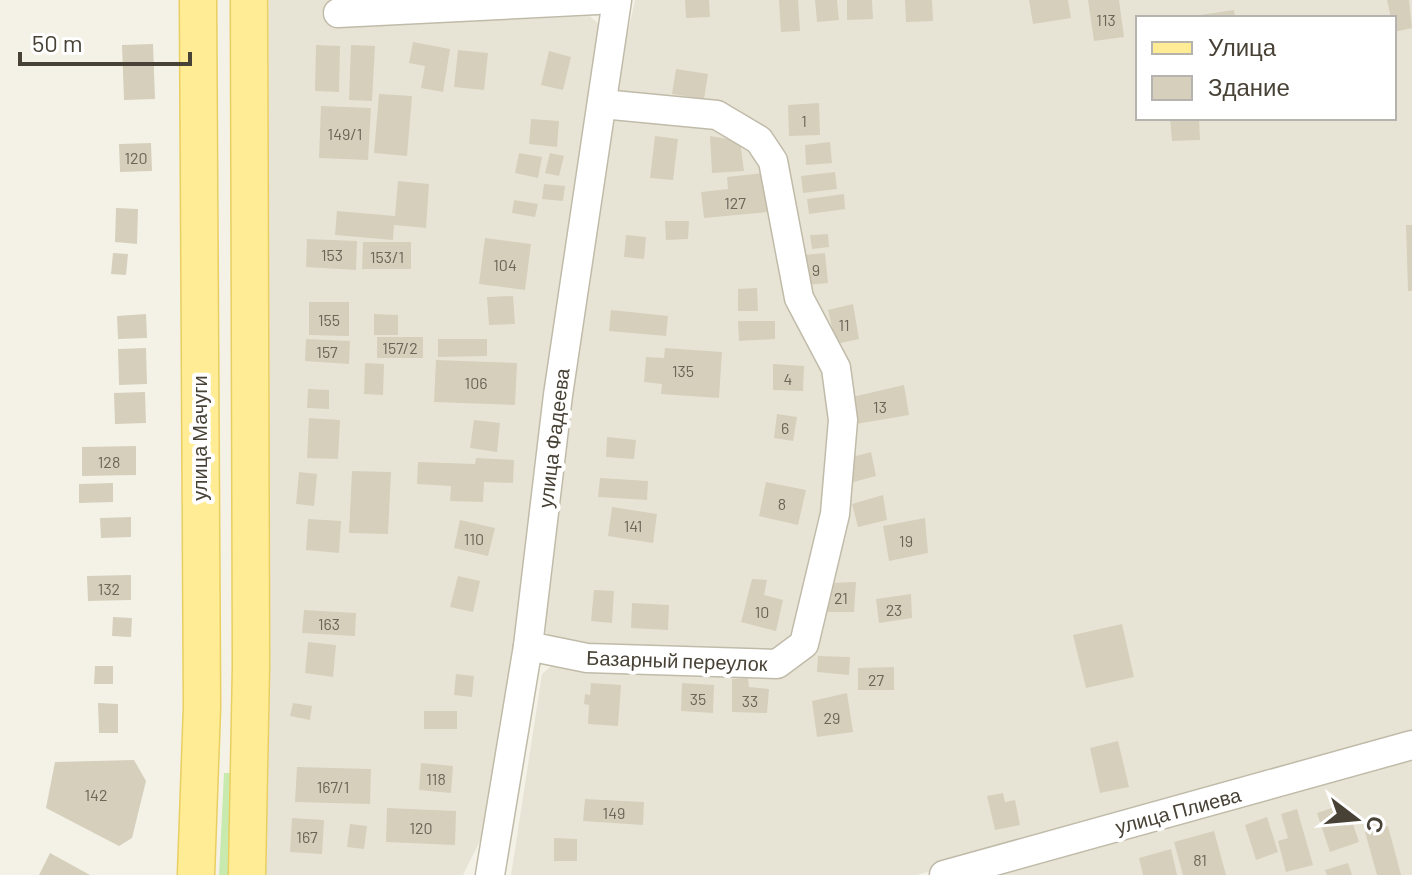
<svg xmlns="http://www.w3.org/2000/svg" width="1412" height="875" viewBox="0 0 1412 875" font-family="Barlow,sans-serif">
  <style>
    .residential { fill: #e8e4d5; fill-rule: evenodd }
    .green { fill: #c8eaae }
    .building { fill: #d6cfbc }
    .lines { fill: none; stroke-linecap: round; stroke-linejoin: round }
    .minor-casing { stroke: #c0bba9; stroke-width: 31 }
    .major-casing { stroke: #e9cf61; stroke-width: 39 }
    .minor { stroke: #fff; stroke-width: 28 }
    .major { stroke: #ffec95; stroke-width: 36 }
    .labels { text-anchor: middle; dominant-baseline: central; stroke-width: 8; stroke-linejoin: round; paint-order: stroke }
    .number-label { font-size: 16px; fill: #6c6558 }
    .street-label { font-size: 20px; fill: #484236; stroke: #fff }
  </style>
  <rect width="100%" height="100%" fill="#f4f2e7"/>
  <g class="residential">
    <path d="M269,0H424L343,3L321,13L347,27L590,16L602,27L546,378L530,566L483,835L463,875H264Z"/>
    <path d="M635,0H1412V736L917,875H511L542,674L556,662L810,653L851,419L805,298L764,138L625,98L616,86ZM1138,18H1394V118H1138Z"/>
    <path d="M628,116L716,121L766,161L828,368L836,417L827,512L799,636L774,655L587,650L557,642L545,632L565,406L587,254L614,119Z"/>
    <path d="M1412,753V875H971Z"/>
  </g>
  <path class="green" d="M224,773H234L232,875H219Z"/>
  <g class="building">
    <path d="M685,0H709L710,17L686,18Z"/>
    <path d="M779,0H798L800,31L781,32Z"/>
    <path d="M815,0H837L839,20L817,22Z"/>
    <path d="M847,0H872L873,19L847,20Z"/>
    <path d="M905,0H932L933,21L906,22Z"/>
    <path d="M1029,0H1068L1071,18L1033,24Z"/>
    <path d="M1088,0H1119L1124,37L1094,41Z"/>
    <path d="M1387,0H1409L1412,28L1394,32Z"/>
    <path d="M1234,10L1235,18H1193V16Z"/>
    <path d="M413,42L450,49L443,92L421,88L425,66L409,63Z"/>
    <path d="M153,44L155,99L124,100L122,45Z"/>
    <path d="M316,45L340,46L339,92L315,91Z"/>
    <path d="M351,45L375,46L372,101L349,100Z"/>
    <path d="M458,50L488,53L484,90L454,87Z"/>
    <path d="M549,51L571,57L563,90L541,85Z"/>
    <path d="M676,69L708,74L704,99L672,94Z"/>
    <path d="M379,94L412,96L407,156L374,153Z"/>
    <path d="M819,103L820,135L789,136L788,105Z"/>
    <path d="M321,106L371,108L368,160L319,158Z"/>
    <path d="M1170,118H1199L1200,140L1172,141Z"/>
    <path d="M531,119L559,121L557,147L529,144Z"/>
    <path d="M655,136L678,139L673,180L650,178Z"/>
    <path d="M710,136L740,141L744,171L712,173Z"/>
    <path d="M830,142L832,163L806,165L805,145Z"/>
    <path d="M151,143L152,171L120,172L119,144Z"/>
    <path d="M519,153L542,157L538,178L515,173Z"/>
    <path d="M550,153L564,156L559,176L545,173Z"/>
    <path d="M835,172L837,189L803,193L801,176Z"/>
    <path d="M765,173L768,212L704,218L701,192L728,189L727,177Z"/>
    <path d="M398,181L429,184L426,228L394,225L393,240L335,235L337,211L395,216Z"/>
    <path d="M544,184L565,186L563,201L542,199Z"/>
    <path d="M844,194L845,209L809,214L807,199Z"/>
    <path d="M514,200L538,204L535,217L512,213Z"/>
    <path d="M116,208L138,209L137,244L115,242Z"/>
    <path d="M665,221H689L688,239L666,240Z"/>
    <path d="M1406,225H1412V291H1408Z"/>
    <path d="M828,234L829,247L812,249L810,235Z"/>
    <path d="M626,235L646,237L644,259L624,257Z"/>
    <path d="M485,238L531,244L525,290L479,284Z"/>
    <path d="M307,239L357,241L356,270L306,267Z"/>
    <path d="M363,242H411V269H362Z"/>
    <path d="M113,253L128,254L126,275L111,274Z"/>
    <path d="M825,253L828,283L807,285L804,255Z"/>
    <path d="M757,288L758,311H738V289Z"/>
    <path d="M513,296L515,324L489,325L487,297Z"/>
    <path d="M309,302H349V336L309,335Z"/>
    <path d="M853,304L859,339L836,344L828,310Z"/>
    <path d="M611,310L668,316L666,336L609,331Z"/>
    <path d="M146,314L147,338L118,339L117,316Z"/>
    <path d="M374,314L398,315V335H374Z"/>
    <path d="M738,321H775V339L739,341Z"/>
    <rect x="377" y="337" width="46" height="21"/>
    <path d="M306,339L350,341L349,364L305,361Z"/>
    <path d="M438,339H487V356L438,357Z"/>
    <path d="M146,348L147,384L119,385L118,349Z"/>
    <path d="M665,348L722,352L719,398L661,394L662,384L644,382L646,357L664,358Z"/>
    <path d="M436,360L517,363L515,405L434,402Z"/>
    <path d="M365,363L384,364L383,395L364,394Z"/>
    <path d="M773,364L804,366L803,391L773,390Z"/>
    <path d="M904,385L909,415L856,424L852,397Z"/>
    <path d="M308,389L329,390V409L307,408Z"/>
    <path d="M145,392L146,423L115,424L114,393Z"/>
    <path d="M777,414L797,417L793,441L774,438Z"/>
    <path d="M309,418L340,420L338,459L307,458Z"/>
    <path d="M474,420L500,423L497,452L470,448Z"/>
    <path d="M607,437L636,440L634,459L606,457Z"/>
    <path d="M136,446V475L82,476V447Z"/>
    <path d="M871,452L876,476L850,483L845,459Z"/>
    <path d="M476,458L514,460L513,483L484,482L483,502L450,501L451,486L417,484L418,462L475,464Z"/>
    <path d="M352,471L391,472L388,534L349,533Z"/>
    <path d="M299,472L317,474L314,506L296,504Z"/>
    <path d="M600,478L648,481L647,500L598,497Z"/>
    <path d="M766,482L806,490L798,525L759,516Z"/>
    <path d="M113,483V502L79,503V484Z"/>
    <path d="M883,495L887,520L858,527L852,504Z"/>
    <path d="M612,507L657,514L653,543L608,536Z"/>
    <path d="M131,517V537L101,538L100,518Z"/>
    <path d="M925,518L928,553L889,561L883,526Z"/>
    <path d="M308,519L341,521L339,553L306,550Z"/>
    <path d="M460,520L495,528L488,556L454,548Z"/>
    <path d="M131,575V600L88,601L87,576Z"/>
    <path d="M458,576L480,581L473,612L450,607Z"/>
    <path d="M752,579L767,580L764,595L783,600L776,631L741,622Z"/>
    <path d="M856,582L854,612H825L828,583Z"/>
    <path d="M594,590L614,591L612,623L591,621Z"/>
    <path d="M911,594L912,618L879,623L876,599Z"/>
    <path d="M632,603L669,605L668,630L631,628Z"/>
    <path d="M304,610L356,613L355,636L302,633Z"/>
    <path d="M113,617L132,618L131,637L112,636Z"/>
    <path d="M1122,624L1134,677L1086,688L1073,635Z"/>
    <path d="M308,642L336,645L333,677L305,673Z"/>
    <path d="M818,656L850,657L849,675L817,672Z"/>
    <path d="M95,666H113V684H94Z"/>
    <path d="M894,667V690H858V668Z"/>
    <path d="M456,674L474,676L472,697L454,695Z"/>
    <path d="M748,678L749,687L769,689L767,713L732,712V679Z"/>
    <path d="M591,683L621,685L618,726L588,724L589,705L584,704L585,694L590,695Z"/>
    <path d="M682,683L714,685L713,713L681,711Z"/>
    <path d="M847,693L853,732L817,737L812,701Z"/>
    <path d="M98,703L118,704V733H99Z"/>
    <path d="M293,703L312,706L310,720L290,716Z"/>
    <rect x="424" y="711" width="33" height="18"/>
    <path d="M1118,741L1129,787L1100,793L1090,748Z"/>
    <path d="M134,760L146,781L132,838L119,846L46,808L55,762Z"/>
    <path d="M421,763L453,766L451,793L419,790Z"/>
    <path d="M297,767L371,769L370,804L295,802Z"/>
    <path d="M1003,793L1005,802L1015,800L1020,825L995,830L987,796Z"/>
    <path d="M585,799L644,802L643,825L583,821Z"/>
    <path d="M1340,805L1347,826L1353,824L1359,842L1330,852L1317,813Z"/>
    <path d="M387,808L456,811L455,845L386,842Z"/>
    <path d="M1297,809L1313,865L1286,872L1278,841L1288,838L1281,814Z"/>
    <path d="M1267,817L1278,852L1256,860L1245,825Z"/>
    <path d="M292,818L324,820L322,854L290,852Z"/>
    <path d="M350,824L367,826L364,849L347,847Z"/>
    <path d="M1388,826L1401,875H1377L1365,832Z"/>
    <path d="M1214,831L1226,875H1183L1174,842Z"/>
    <path d="M554,838L577,839V861H554Z"/>
    <path d="M1171,849L1177,875H1143L1139,858Z"/>
    <path d="M50,853L90,875H39Z"/>
    <path d="M1348,863L1352,875H1327L1325,870Z"/>
  </g>
  <g class="lines">
    <defs>
      <g id="minor">
        <path d="M338,13L597,0"/>
        <path d="M528,646L587,658L777,664L804,644L835,514L843,420L836,368L799,298L773,161L759,140L717,115L602,104"/>
        <path d="M490,875L528,646L558,395L617,0"/>
        <path d="M944,875L1412,745"/>
      </g>
      <g id="major">
        <path d="M196,875L202,707L198,0"/>
        <path d="M247,875L251,666L249,0"/>
      </g>
    </defs>
    <use href="#minor" class="minor-casing"/>
    <use href="#major" class="major-casing"/>
    <use href="#minor" class="minor"/>
    <use href="#major" class="major"/>
  </g>
  <g class="labels">
    <g class="number-label">
      <text x="1106" y="19">113</text>
      <text x="804" y="120">1</text>
      <text x="345" y="133">149/1</text>
      <text x="136" y="157">120</text>
      <text x="735" y="202">127</text>
      <text x="332" y="254">153</text>
      <text x="387" y="256">153/1</text>
      <text x="505" y="264">104</text>
      <text x="816" y="269">9</text>
      <text x="329" y="319">155</text>
      <text x="844" y="324">11</text>
      <text x="400" y="347">157/2</text>
      <text x="327" y="351">157</text>
      <text x="683" y="370">135</text>
      <text x="788" y="378">4</text>
      <text x="476" y="382">106</text>
      <text x="880" y="406">13</text>
      <text x="785" y="427">6</text>
      <text x="109" y="461">128</text>
      <text x="782" y="503">8</text>
      <text x="633" y="525">141</text>
      <text x="474" y="538">110</text>
      <text x="906" y="540">19</text>
      <text x="109" y="588">132</text>
      <text x="841" y="597">21</text>
      <text x="894" y="609">23</text>
      <text x="762" y="611">10</text>
      <text x="329" y="623">163</text>
      <text x="876" y="679">27</text>
      <text x="698" y="698">35</text>
      <text x="750" y="700">33</text>
      <text x="832" y="717">29</text>
      <text x="436" y="778">118</text>
      <text x="333" y="786">167/1</text>
      <text x="96" y="794">142</text>
      <text x="614" y="812">149</text>
      <text x="421" y="827">120</text>
      <text x="307" y="836">167</text>
      <text x="1200" y="859">81</text>
    </g>
    <g class="street-label">
      <text transform="translate(199 438) rotate(-90)">улица Мачуги</text>
      <text transform="translate(553 438) rotate(-83)">улица Фадеева</text>
      <text transform="translate(677 660) rotate(2)">Базарный переулок</text>
      <text transform="translate(1178 810) rotate(-15)">улица Плиева</text>
    </g>
  </g>
  <rect x="1136" y="16" width="260" height="104" fill="#ffffff" stroke="#b6b3af" stroke-width="2"/>
  <rect x="1152" y="42" width="40" height="12" fill="#ffec95" stroke="#b6b3af" stroke-width="2"/>
  <text x="1208" y="56" font-size="24" fill="#484236">Улица</text>
  <rect x="1152" y="76" width="40" height="24" fill="#d6cfbc" stroke="#b6b3af" stroke-width="2"/>
  <text x="1208" y="96" font-size="24" fill="#484236">Здание</text>
  <g transform="translate(1356 819) rotate(106)" stroke="#ffffff" stroke-width="6" paint-order="stroke">
  <path d="M0-6L14 30L0 20L-14 30Z" fill="#484236"/>
  <text y="-12" font-size="22" font-weight="bold" text-anchor="middle" fill="#484236">С</text>
  </g>
  <path d="M20 52v12h170v-12" fill="none" stroke="#484236" stroke-width="4"/>
  <text x="32" y="52" font-size="24" fill="#484236" stroke="#ffffff" stroke-width="6" paint-order="stroke">50 m</text>
</svg>
